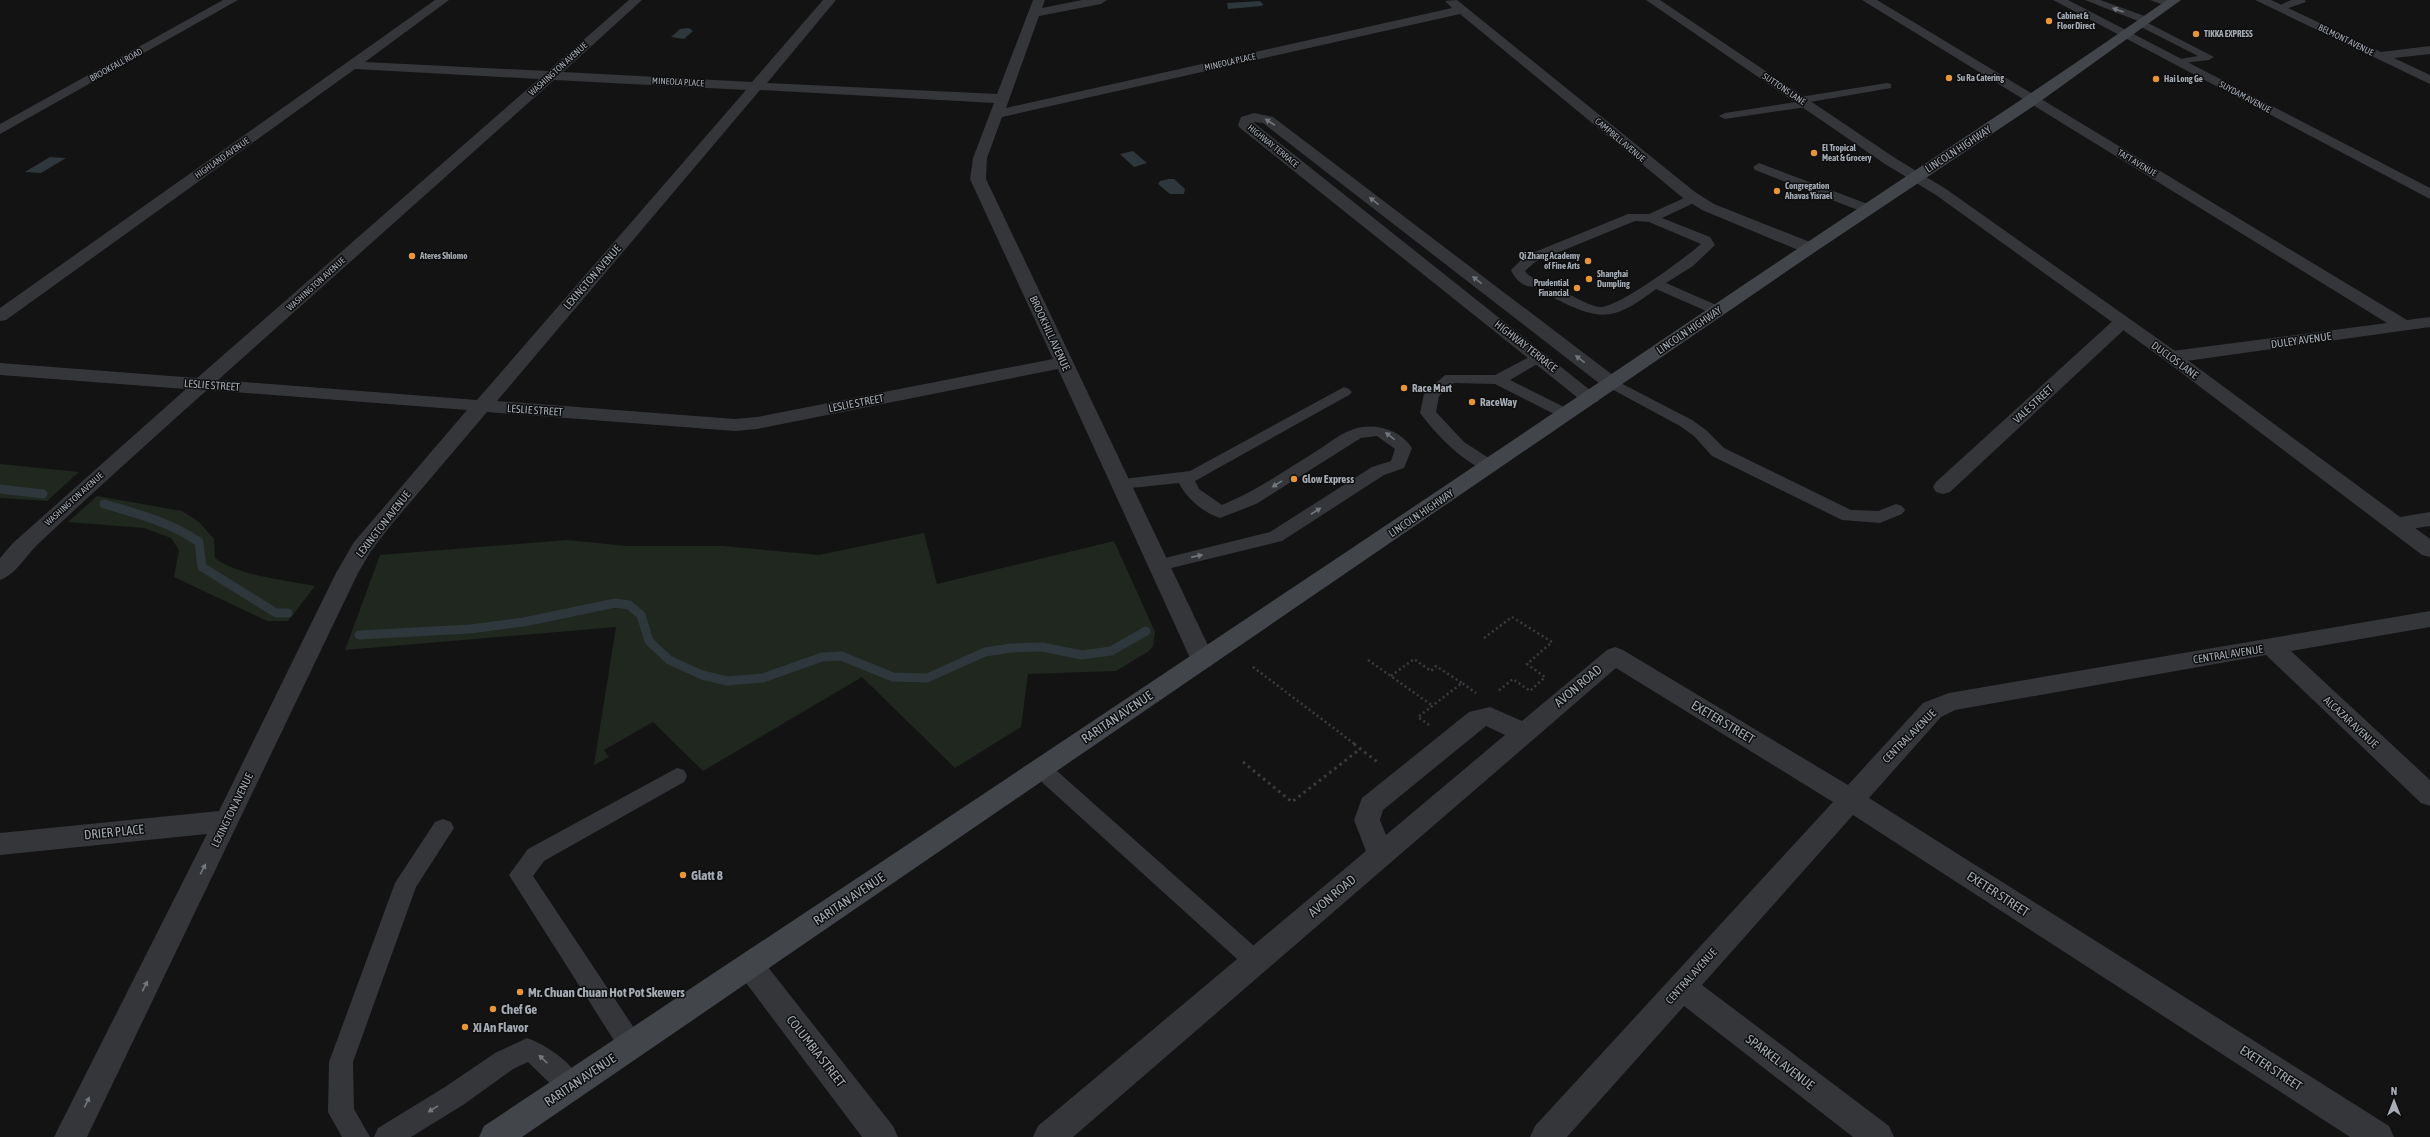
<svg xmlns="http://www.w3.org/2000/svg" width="2430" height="1137" viewBox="0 0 2430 1137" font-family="'Asap Condensed',sans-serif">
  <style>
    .green { fill: #1f271f }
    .water { fill: #2d373c }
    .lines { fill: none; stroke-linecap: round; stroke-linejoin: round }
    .stream { stroke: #2d373c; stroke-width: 9 }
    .path-far1 { stroke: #3a3d40; stroke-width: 2.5; stroke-dasharray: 2 3; stroke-linecap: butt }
    .path { stroke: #3a3d40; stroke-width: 3; stroke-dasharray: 2.5 4; stroke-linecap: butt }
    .service { fill: #343639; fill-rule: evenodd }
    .minor { fill: #343639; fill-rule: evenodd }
    .tertiary { fill: #343639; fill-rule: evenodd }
    .secondary { fill: #424549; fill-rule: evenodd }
    .oneway { fill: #72777d }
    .poi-dot { fill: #e79539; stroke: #0e0e0f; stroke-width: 1.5 }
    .labels { text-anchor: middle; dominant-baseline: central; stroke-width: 3; stroke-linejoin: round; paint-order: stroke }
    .far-poi-label { font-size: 9px; font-weight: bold; fill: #a5acb4; stroke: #0e0e0f; text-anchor: start }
    .far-street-label { font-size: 9px; fill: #a5acb4; stroke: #0e0e0f }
    .street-label { font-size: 11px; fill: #a5acb4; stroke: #0e0e0f }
    .poi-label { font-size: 11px; font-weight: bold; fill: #a5acb4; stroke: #0e0e0f; text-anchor: start }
    .near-street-label { font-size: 13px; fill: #a5acb4; stroke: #0e0e0f }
    .near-poi-label { font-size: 13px; font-weight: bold; fill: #a5acb4; stroke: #0e0e0f; text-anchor: start }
  </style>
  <rect width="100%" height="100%" fill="#131314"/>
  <g class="green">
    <path d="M0,464L79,472L47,501L0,498Z"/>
    <path d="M97,496L182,511L199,522L214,539L215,558C238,576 286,580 315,586L288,621H267L174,577L179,550L171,538L144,528L68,522Z"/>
    <path d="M924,533L937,584L1114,541L1155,632L1153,646L1149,651L1116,671L1028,674L1021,727L955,768L862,677L703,771L653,722L604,750L609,757L594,765L616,627L345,650L380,555L567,540L627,546H723L819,555Z"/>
  </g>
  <g class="water">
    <path d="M1260,1L1263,4L1262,6L1228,9L1227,3Z"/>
    <path d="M689,28L693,31L684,39L671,37L680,29Z"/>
    <path d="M1133,151L1147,163L1134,167L1120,154Z"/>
    <path d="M50,157L66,158L41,173L25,172Z"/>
    <path d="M1169,179H1174L1185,189L1184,194H1170L1158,184L1160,181Z"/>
  </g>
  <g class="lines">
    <g class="stream">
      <path d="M0,489L43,494"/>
      <path d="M104,504C138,514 170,522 199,542L202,567L276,613H288"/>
      <path d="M359,635L470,629L524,622L615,603L629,605L641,615L649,641L669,660L702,675L727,681L763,678L822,657L841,656L893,677L927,678L985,652L1011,648L1042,647L1082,655L1111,651L1146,631"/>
    </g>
    <g class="path-far1">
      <path d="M1484,638L1512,617L1552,642L1527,664L1545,677L1530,691L1513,679L1497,692"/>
      <path d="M1368,660L1433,706"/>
      <path d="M1253,667L1356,745"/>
      <path d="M1391,676L1414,659L1431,671L1436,666L1462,683"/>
      <path d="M1429,725L1418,717L1462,683L1476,693"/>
    </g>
    <g class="path">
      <path d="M1354,744L1380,764"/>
      <path d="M1243,762L1292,802L1360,749"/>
    </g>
    <g class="service">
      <path d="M2085,0H2100L2150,18L2151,20L2148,23L2214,57L2209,60L2174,64V60L2198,56L2137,25L2136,23L2138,21Z"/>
      <path d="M2150,0H2166L2174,4L2169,7Z"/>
      <path d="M2291,0H2305L2306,2L2279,11L2274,8Z"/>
      <path d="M1887,83L1891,84V88L1810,102V106L1806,107L1725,119L1719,116L1725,113L1796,102V98L1800,97Z"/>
      <path d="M1759,163L1873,206L1874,209L1868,213L1863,212L1755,170L1753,167Z"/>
      <path d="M1693,194L1698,195L1699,198L1698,201L1662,218L1710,237L1715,245L1693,266L1666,283L1723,308L1725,311L1723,314H1713L1656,289C1614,321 1601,322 1554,298L1552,295L1559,291C1573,294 1585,305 1599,307C1617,309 1685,258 1701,244L1649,222L1635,221L1535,262L1525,271C1529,278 1536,277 1540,283L1538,286C1525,289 1516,281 1511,270L1525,256L1628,214H1649Z"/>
      <path d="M1539,352L1547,357L1544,360L1510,380L1572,411L1574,414L1572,417H1560L1495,384L1454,383L1439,396L1436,412L1464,442L1495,462L1497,466L1495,470C1473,475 1432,430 1420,413L1424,394L1445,375H1495Z"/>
      <path d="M1611,378L1692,420L1706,430L1724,448L1851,510L1878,511L1896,504L1902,506L1905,510L1902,514L1880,523L1842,520L1712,456L1694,436L1680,426L1606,386L1603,383L1606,380Z"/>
      <path d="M1344,387L1349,389L1352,392L1349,395L1195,481L1199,489L1222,505C1256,491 1286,470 1318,450C1328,444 1338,435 1349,431C1371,421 1399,428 1412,448L1404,468L1384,475L1282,541L1159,571L1153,569L1150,565L1153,561L1270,532L1372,467L1391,461L1395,449L1377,436L1361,438L1256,504L1220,518C1204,513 1186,498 1179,483L1121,489L1115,488L1113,484L1115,480L1190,471Z"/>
      <path d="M1041,761L1048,763L1263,954L1267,961L1263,968L1255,971L1247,968L1034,775L1031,769L1034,763Z"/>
      <path d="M677,768L684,770L687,776L684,782L544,861L533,876L640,1037L643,1045L640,1053L631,1057L622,1053L509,875L528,849Z"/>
      <path d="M443,819L451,822L454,828L416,887L353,1062L354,1109L370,1137H342L328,1112L329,1062L395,883L435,822Z"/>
      <path d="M527,1038C549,1046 574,1064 584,1086L580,1095L571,1098L562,1095L528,1062L513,1069L463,1105L411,1137H374L378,1128L445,1087L495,1053Z"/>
    </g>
    <g class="minor">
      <path d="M223,0H238L0,134V124Z"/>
      <path d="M435,0H449L365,62L548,71L629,0H642L563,72L752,82L823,0H836L767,83L997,94L1033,0H1045L1042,8L1082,0H1107L1101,4L1039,16L1006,108L1452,8L1445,1L1457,0L1695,192L1714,204L1815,244L1817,248L1815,252H1803L1702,210L1683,198L1460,14L1002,117L987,158L986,179L1215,660L1211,666L1203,669L1195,666L1191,660L1058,369L757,429L735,431L487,412L391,525L371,551L358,573L87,1137H54L207,834L0,855V833L219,811L336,573L354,542L467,410L207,390C150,441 93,492 37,545C26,556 15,575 0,580V558L13,543L186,389L0,375V363L197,378L539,79L355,69L6,320L0,321V308ZM554,80L746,90L477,400L218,380ZM760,90L994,103L973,158L970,179L1053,359L757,417L735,419L497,401Z"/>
      <path d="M1862,0H1877L2407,320L2430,317V327L2172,363L2166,361L2163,357L2166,353L2172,351L2387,323Z"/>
      <path d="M2053,0H2068L2430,188V199Z"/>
      <path d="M2255,0H2271L2381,52L2430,46V54L2394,58L2430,75V84Z"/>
      <path d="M1254,113L1273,117L1618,379L1620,383L1618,387H1604L1263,123L1253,122L1600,398L1597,402H1583L1240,128L1238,125L1241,117Z"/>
      <path d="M2122,317L2128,318L2131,322L2128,326L1950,492L1943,494L1936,492L1933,487L1936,482L2116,318Z"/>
      <path d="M2430,512V526L2396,531L2388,529L2385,524L2388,519Z"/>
      <path d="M2430,611V627L2291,651L2430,780V806L2421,803L2266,655L1955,710L1941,717L1869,798L2389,1126L2394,1137H2350L1853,815L1702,985L1889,1126L1894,1137H1853L1684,1006L1567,1137H1530L1535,1126L1833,802L1616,668L1073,1137H1033L1038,1126L1366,851L1354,820L1362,798L1469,712L1490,707L1522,721L1607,650L1615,647L1623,650L1848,785L1923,703L1949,693ZM1486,726L1505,735L1386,835L1380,820L1383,810Z"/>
      <path d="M750,953L760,957L893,1126L898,1137H862L740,975L736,966L740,957Z"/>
    </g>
    <path class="tertiary" d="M1646,0H1660L1895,158L1946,189L2178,353L2430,539V557L2422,555L2166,361L1936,195L1885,164Z"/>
    <path class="secondary" d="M2167,0H2181L2038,103L1815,252L522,1137H479L484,1126C902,848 1320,571 1736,290C1880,193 2025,99 2167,0Z"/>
  </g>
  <defs><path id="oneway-solid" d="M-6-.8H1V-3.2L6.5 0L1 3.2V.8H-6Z"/></defs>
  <g class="oneway">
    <use href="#oneway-solid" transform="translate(2118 10) rotate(-160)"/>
    <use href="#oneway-solid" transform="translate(1270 122) rotate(-147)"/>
    <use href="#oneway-solid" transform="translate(1374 201) rotate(-142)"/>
    <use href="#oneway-solid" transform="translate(1477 280) rotate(-142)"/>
    <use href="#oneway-solid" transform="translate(1580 359) rotate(-142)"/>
    <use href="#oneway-solid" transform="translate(1390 436) rotate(-142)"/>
    <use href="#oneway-solid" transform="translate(1277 484) rotate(148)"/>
    <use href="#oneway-solid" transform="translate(1316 511) rotate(-33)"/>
    <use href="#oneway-solid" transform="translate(1197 556) rotate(-13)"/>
    <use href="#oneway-solid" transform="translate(203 869) rotate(-63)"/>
    <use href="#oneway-solid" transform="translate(145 986) rotate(-63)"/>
    <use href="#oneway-solid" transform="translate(543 1059) rotate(-136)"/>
    <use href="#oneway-solid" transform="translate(87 1102) rotate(-64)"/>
    <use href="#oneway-solid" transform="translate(433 1109) rotate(148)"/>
  </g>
  <g class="poi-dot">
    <circle cx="2049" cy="21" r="4"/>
    <circle cx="2196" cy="34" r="4"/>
    <circle cx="1949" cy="78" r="4"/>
    <circle cx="2156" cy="79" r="4"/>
    <circle cx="1814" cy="153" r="4"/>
    <circle cx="1777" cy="191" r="4"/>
    <circle cx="412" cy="256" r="4"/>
    <circle cx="1588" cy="261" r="4"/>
    <circle cx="1589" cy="279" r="4"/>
    <circle cx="1577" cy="288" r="4"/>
    <circle cx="1404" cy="388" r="4"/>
    <circle cx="1472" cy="402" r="4"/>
    <circle cx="1294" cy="479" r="4"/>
    <circle cx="683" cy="875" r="4"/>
    <circle cx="520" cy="992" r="4"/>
    <circle cx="493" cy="1009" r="4"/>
    <circle cx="465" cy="1027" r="4"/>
  </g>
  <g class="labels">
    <g class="far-poi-label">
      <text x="2057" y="16">Cabinet &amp;<tspan x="2057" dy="10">Floor Direct</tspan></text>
      <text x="2204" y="34">TIKKA EXPRESS</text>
      <text x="1957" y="78">Su Ra Catering</text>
      <text x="2164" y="79">Hai Long Ge</text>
      <text x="1822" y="148">El Tropical<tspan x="1822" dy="10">Meat &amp; Grocery</tspan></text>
      <text x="1785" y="186">Congregation<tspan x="1785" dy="10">Ahavas Yisrael</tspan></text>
      <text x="420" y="256">Ateres Shlomo</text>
      <text x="1580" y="256" text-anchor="end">Qi Zhang Academy<tspan x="1580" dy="10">of Fine Arts</tspan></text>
      <text x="1597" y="274">Shanghai<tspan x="1597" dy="10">Dumpling</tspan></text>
      <text x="1569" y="283" text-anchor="end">Prudential<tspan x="1569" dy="10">Financial</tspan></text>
    </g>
    <g class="far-street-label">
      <text transform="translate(2346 40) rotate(26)">BELMONT AVENUE</text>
      <text transform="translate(1230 62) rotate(-13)">MINEOLA PLACE</text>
      <text transform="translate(116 65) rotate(-29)">BROOKFALL ROAD</text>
      <text transform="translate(558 69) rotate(-42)">WASHINGTON AVENUE</text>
      <text transform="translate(678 82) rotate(3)">MINEOLA PLACE</text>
      <text transform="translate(1784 89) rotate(34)">SUTTONS LANE</text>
      <text transform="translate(2245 97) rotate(28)">SUYDAM AVENUE</text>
      <text transform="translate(1620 140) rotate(40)">CAMPBELL AVENUE</text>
      <text transform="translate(1273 146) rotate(39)">HIGHWAY TERRACE</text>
      <text transform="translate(222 158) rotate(-35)">HIGHLAND AVENUE</text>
      <text transform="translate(2137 163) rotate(31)">TAFT AVENUE</text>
      <text transform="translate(316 284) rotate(-42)">WASHINGTON AVENUE</text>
      <text transform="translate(74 499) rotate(-42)">WASHINGTON AVENUE</text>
    </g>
    <g class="street-label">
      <text transform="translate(1958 149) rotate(-33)">LINCOLN HIGHWAY</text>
      <text transform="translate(592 277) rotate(-49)">LEXINGTON AVENUE</text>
      <text transform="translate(1689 330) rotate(-34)">LINCOLN HIGHWAY</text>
      <text transform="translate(1050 333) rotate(65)">BROOKHILL AVENUE</text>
      <text transform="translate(2301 340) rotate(-8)">DULEY AVENUE</text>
      <text transform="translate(1526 346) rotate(38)">HIGHWAY TERRACE</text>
      <text transform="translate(2175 360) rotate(36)">DUCLOS LANE</text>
      <text transform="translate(212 385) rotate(4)">LESLIE STREET</text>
      <text transform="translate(856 403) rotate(-11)">LESLIE STREET</text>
      <text transform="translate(2033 404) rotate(-43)">VALE STREET</text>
      <text transform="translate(535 410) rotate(4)">LESLIE STREET</text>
      <text transform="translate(1421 513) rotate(-34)">LINCOLN HIGHWAY</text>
      <text transform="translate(383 524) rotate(-52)">LEXINGTON AVENUE</text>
      <text transform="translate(2228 654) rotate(-9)">CENTRAL AVENUE</text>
      <text transform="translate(2351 722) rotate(43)">ALCAZAR AVENUE</text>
      <text transform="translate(1909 736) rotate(-45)">CENTRAL AVENUE</text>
      <text transform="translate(232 810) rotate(-64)">LEXINGTON AVENUE</text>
      <text transform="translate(1691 976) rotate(-48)">CENTRAL AVENUE</text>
    </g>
    <g class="poi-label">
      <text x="1412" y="388">Race Mart</text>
      <text x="1480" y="402">RaceWay</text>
      <text x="1302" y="479">Glow Express</text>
    </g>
    <g class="near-street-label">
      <text transform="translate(1578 686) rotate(-40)">AVON ROAD</text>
      <text transform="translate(1117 717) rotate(-34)">RARITAN AVENUE</text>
      <text transform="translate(1723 722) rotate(31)">EXETER STREET</text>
      <text transform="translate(114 832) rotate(-6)">DRIER PLACE</text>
      <text transform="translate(1998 894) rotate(33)">EXETER STREET</text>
      <text transform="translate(1332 896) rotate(-40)">AVON ROAD</text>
      <text transform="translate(849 899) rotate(-34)">RARITAN AVENUE</text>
      <text transform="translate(816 1051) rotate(52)">COLUMBIA STREET</text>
      <text transform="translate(1780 1062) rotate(37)">SPARKEL AVENUE</text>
      <text transform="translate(2271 1068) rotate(33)">EXETER STREET</text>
      <text transform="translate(580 1080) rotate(-34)">RARITAN AVENUE</text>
    </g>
    <g class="near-poi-label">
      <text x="691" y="875">Glatt 8</text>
      <text x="528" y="992">Mr. Chuan Chuan Hot Pot Skewers</text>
      <text x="501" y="1009">Chef Ge</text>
      <text x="473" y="1027">Xi An Flavor</text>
    </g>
  </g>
  <g transform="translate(2394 1101)" stroke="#0e0e0f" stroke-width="3" paint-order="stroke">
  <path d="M0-3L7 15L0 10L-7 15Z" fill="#a5acb4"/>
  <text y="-6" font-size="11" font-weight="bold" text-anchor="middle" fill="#a5acb4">N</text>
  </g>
</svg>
